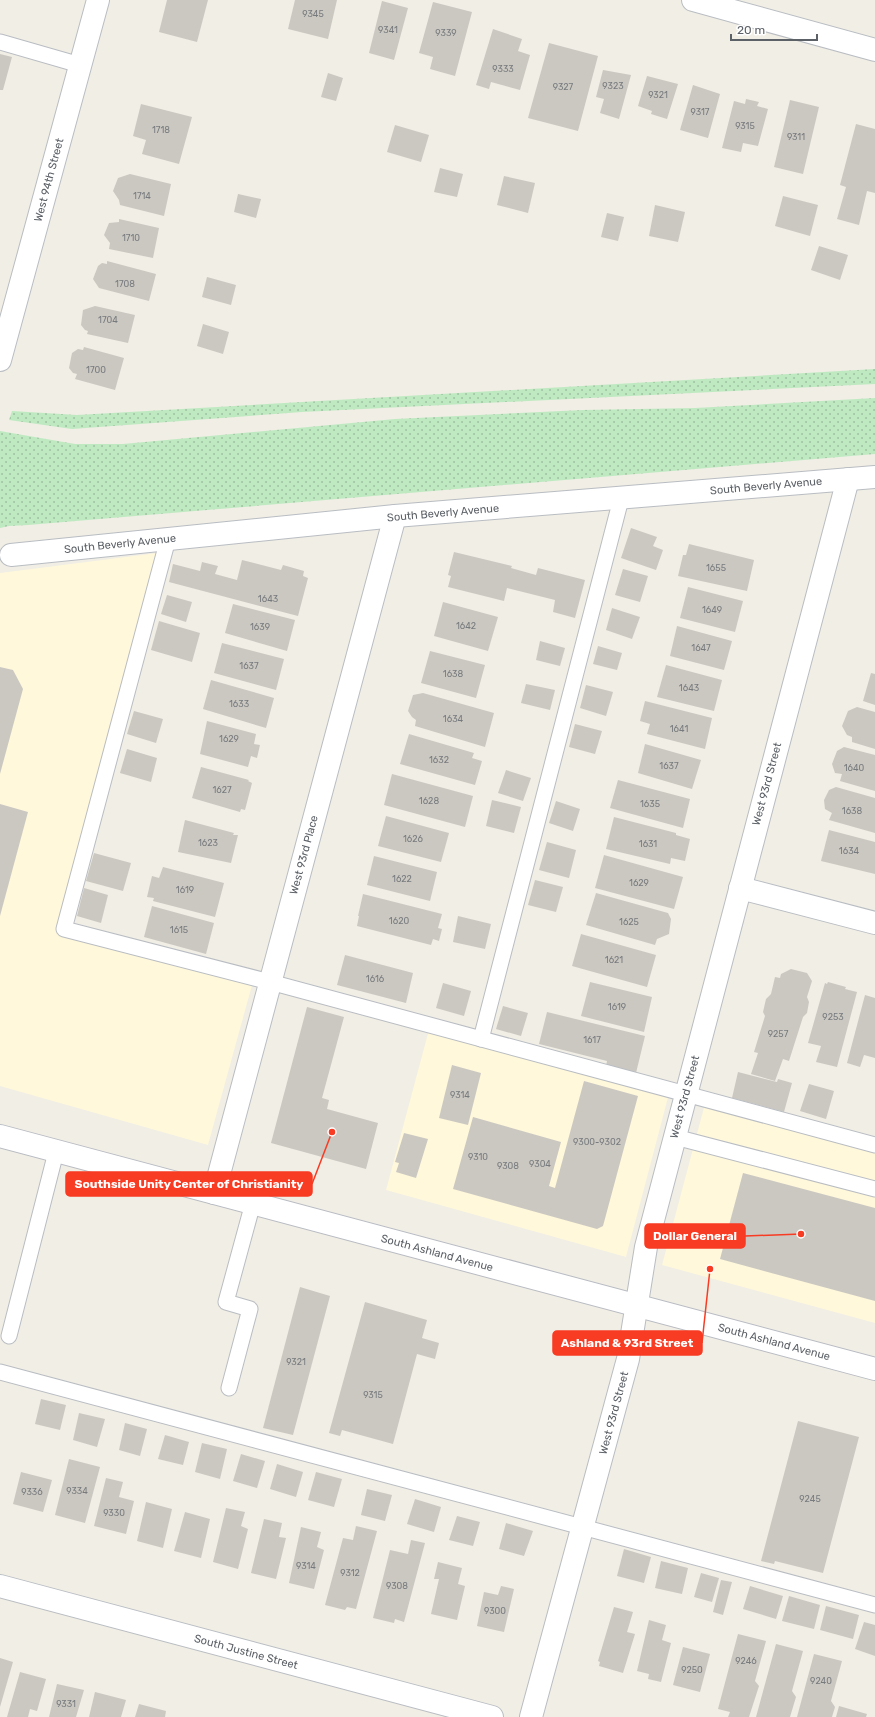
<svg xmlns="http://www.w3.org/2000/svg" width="875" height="1717" viewBox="0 0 875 1717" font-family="Rubik,sans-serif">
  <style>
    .commercial { fill: #fff8db }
    .grass { fill: url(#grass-dots) }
    .building { fill: #cbc8c2 }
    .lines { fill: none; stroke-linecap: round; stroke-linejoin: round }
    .lane-casing { stroke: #b9bdc2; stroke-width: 17 }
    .street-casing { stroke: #b9bdc2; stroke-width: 24 }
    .secondary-casing { stroke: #b8bbc2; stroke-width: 24 }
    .lane { stroke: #fff; stroke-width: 15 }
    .street { stroke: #fff; stroke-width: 22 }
    .secondary { stroke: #fff; stroke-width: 22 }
    .labels { text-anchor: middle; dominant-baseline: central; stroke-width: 3.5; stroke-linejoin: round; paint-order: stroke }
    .number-label { font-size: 9px; fill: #787b7e }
    .street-label { font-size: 11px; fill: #5c6167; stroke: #fff }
    .leader { fill: none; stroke: #f83b23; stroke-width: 1.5 }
    .callout-dot { fill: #f83b23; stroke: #fff; stroke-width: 1.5 }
    .callout { fill: #f83b23; stroke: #f83b23; stroke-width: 1.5 }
    .callout-label { font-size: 12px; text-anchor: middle; font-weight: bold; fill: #fff }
  </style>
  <defs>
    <pattern id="grass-dots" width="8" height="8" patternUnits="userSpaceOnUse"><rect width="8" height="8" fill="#bfeac1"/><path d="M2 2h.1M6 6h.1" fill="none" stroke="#9ec1a1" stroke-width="1.8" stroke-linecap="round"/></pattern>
  </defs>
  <rect width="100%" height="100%" fill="#f0eee5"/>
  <g class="commercial">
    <path d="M165,552L64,928L254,978L208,1145L0,1086V573Z"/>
    <path d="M430,1026L670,1090L626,1257L386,1190Z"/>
    <path d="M706,1100L875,1145V1323L662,1265Z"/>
  </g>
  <g class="grass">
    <path d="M875,369V384L302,412L72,429L9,420L12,411L77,415Z"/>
    <path d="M875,398V454L28,525L9,526L0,528V431L75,444H123L395,419L583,410L695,408Z"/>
  </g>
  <g class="building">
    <path d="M167,0H208L197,42L159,32Z"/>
    <path d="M295,0H337L328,39L288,29Z"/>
    <path d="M382,1L408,8L394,60L369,53Z"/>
    <path d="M433,2L472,12L455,76L430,69L433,57L419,53Z"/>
    <path d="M493,29L522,39L518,51L530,55L520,90L491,82L489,89L476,85Z"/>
    <path d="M549,43L598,56L578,131L528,118Z"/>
    <path d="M0,54L12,57L3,90H0Z"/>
    <path d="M603,70L631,75L619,119L600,113L604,99L596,97Z"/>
    <path d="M328,73L343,78L336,101L321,97Z"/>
    <path d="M647,76L678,84L667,119L651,114L652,111L638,106Z"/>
    <path d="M693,85L720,94L708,138L680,130Z"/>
    <path d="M746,99L759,102L757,106L768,109L758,146L743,143L741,152L722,148L734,101L745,104Z"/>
    <path d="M790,100L819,107L803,174L774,167Z"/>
    <path d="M141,104L192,117L179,164L142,154L146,140L133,136Z"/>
    <path d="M856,124L875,129V193L867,191L859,225L837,219L846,187L840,185Z"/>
    <path d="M395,125L429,135L421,162L387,152Z"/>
    <path d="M440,168L463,174L457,197L434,192Z"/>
    <path d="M130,174L171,184L164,216L120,205L119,200L113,191L118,178Z"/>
    <path d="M504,176L535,183L528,213L497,205Z"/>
    <path d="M238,194L261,199L256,218L234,212Z"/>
    <path d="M783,196L818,205L810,236L775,226Z"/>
    <path d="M655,205L685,212L678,242L649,236Z"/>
    <path d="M607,213L624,217L618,241L601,237Z"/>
    <path d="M119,219L159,228L153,258L109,249L110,243L104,235L109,223L119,222Z"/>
    <path d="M819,246L848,255L840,280L811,270Z"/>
    <path d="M107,261L156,274L149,301L99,288L93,279L98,266L102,263L107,264Z"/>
    <path d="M207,277L236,285L231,305L202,297Z"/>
    <path d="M95,306L135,315L128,343L87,334L88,331L85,330L81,325L83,310Z"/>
    <path d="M203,324L229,332L223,354L197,346Z"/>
    <path d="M84,347L124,358L115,390L75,379L77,374L73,373L69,368L72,353L78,349L83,350Z"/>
    <path d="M631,528L657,537L653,546L663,550L656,570L621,558Z"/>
    <path d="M689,544L754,560L747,591L678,576L683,555H686Z"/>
    <path d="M454,552L512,566L511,568L536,575L538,568L585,580L575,618L553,612L555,600L507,588L504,601L448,587L451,576L448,575Z"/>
    <path d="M242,560L281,570L283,565L304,571L303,576L308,578L298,616L169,582L173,564L200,571L202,562L218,566L215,574L237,580Z"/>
    <path d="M623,569L648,576L640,602L615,595Z"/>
    <path d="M688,587L743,601L735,632L680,618Z"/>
    <path d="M167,595L192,602L186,622L161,614Z"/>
    <path d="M443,602L498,617L488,651L434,636Z"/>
    <path d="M233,604L295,620L287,651L225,633Z"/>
    <path d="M612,608L640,617L632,639L606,630Z"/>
    <path d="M159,621L200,633L192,662L151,650Z"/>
    <path d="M677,626L732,641L724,670L670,656Z"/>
    <path d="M540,641L565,648L560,666L536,660Z"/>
    <path d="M222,643L284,659L276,690L214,673Z"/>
    <path d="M598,646L622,653L617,670L593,664Z"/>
    <path d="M430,651L485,665L476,698L421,683Z"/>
    <path d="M666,665L722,680L714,711L657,697Z"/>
    <path d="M0,667L13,670L23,689L0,774Z"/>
    <path d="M871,673L875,674V705L863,701Z"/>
    <path d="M211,680L274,698L266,728L203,709Z"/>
    <path d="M526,684L555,690L550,710L521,703Z"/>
    <path d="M586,685L613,692L606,716L580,708Z"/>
    <path d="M423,693L494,713L485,747L415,726L416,720L412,717L408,711L413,695Z"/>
    <path d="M645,701L712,718L705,749L647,734L650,724L640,721Z"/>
    <path d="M857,707L875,712V749L852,742V737L847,735L842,726L848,711Z"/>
    <path d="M134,711L163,719L156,743L127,734Z"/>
    <path d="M207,721L256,734L254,744L260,745L257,758L251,756L248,767L200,754Z"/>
    <path d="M575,724L602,731L595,754L569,747Z"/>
    <path d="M409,734L474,753L472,758L482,761L475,785L400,764Z"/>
    <path d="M645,744L701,760L692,789L638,773Z"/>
    <path d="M844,747L875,755V791L840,781L842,774L835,773L832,764L837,751Z"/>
    <path d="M127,749L157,758L151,782L120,773Z"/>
    <path d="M201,767L249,780L248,781L252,783L245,810L241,809L240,812L192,798Z"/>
    <path d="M506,770L531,778L523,801L498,793Z"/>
    <path d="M392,774L473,796L465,827L384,805Z"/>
    <path d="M618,780L690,799L683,828L610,808Z"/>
    <path d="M836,787L875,798V833L829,820L832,813L825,809L824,800L829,790Z"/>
    <path d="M492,800L521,807L514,833L486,826Z"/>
    <path d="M556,801L580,809L573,831L549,823Z"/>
    <path d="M0,804L28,812L0,916Z"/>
    <path d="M386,816L449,833L441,862L378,846Z"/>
    <path d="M614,817L676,833V835L690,839L685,861L671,858L670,864L606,849Z"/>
    <path d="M185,820L234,833L233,835H238L231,863L178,852Z"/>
    <path d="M829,830L875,842V874L821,861Z"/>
    <path d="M547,842L576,850L569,878L539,870Z"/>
    <path d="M94,853L131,863L123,891L86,881Z"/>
    <path d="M604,855L683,877L674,909L595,888Z"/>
    <path d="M374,856L437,872L430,901L367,885Z"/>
    <path d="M163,867L224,883L215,917L153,901L154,898L147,897L152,876L159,878Z"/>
    <path d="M535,880L563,887L556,912L528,905Z"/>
    <path d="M84,888L108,895L101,923L77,916Z"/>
    <path d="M596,893L668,913L671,919L669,934L657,939L655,945L586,925Z"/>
    <path d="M363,894L442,914L438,928L442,929L439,941L433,939L431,945L357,926L359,916H358Z"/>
    <path d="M152,906L214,923L206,954L144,937Z"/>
    <path d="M458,916L491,924L485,949L453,942Z"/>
    <path d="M581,934L656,955L647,987L572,966Z"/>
    <path d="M345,955L413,973L406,1003L337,985Z"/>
    <path d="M791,969L807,973L812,981L807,997L809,1002L807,1013L803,1017L789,1061L783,1059L775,1081L751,1074L758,1053L754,1052L765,1016L763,1012L766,999L771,994L775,977L780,978L781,974Z"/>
    <path d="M590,982L652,997L644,1032L581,1016Z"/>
    <path d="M828,982L846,987L845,989L857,992L837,1067L816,1062L821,1046L808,1043L825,983L827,984Z"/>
    <path d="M443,983L471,991L464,1016L436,1008Z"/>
    <path d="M865,995L875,998V1058L864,1055L860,1067L847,1063Z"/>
    <path d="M503,1006L528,1013L521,1036L496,1029Z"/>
    <path d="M307,1007L344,1017L322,1098L329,1100L327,1109L378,1123L366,1169L271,1143Z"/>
    <path d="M547,1012L645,1036L636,1073L606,1066L607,1061L539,1044Z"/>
    <path d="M452,1065L481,1073L468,1125L439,1118Z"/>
    <path d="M738,1072L777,1082L778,1079L792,1083L784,1112L732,1098Z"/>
    <path d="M584,1081L638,1096L603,1226L597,1229L453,1189L473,1117L561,1142L549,1186L555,1188Z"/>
    <path d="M809,1084L834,1091L826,1119L800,1111Z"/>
    <path d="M404,1133L428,1139L416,1178L396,1172L399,1163L395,1162Z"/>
    <path d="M743,1173L875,1208V1301L720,1259Z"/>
    <path d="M300,1287L330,1296L293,1435L263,1428Z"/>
    <path d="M365,1302L427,1320L422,1338L439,1343L435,1359L417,1354L393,1444L342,1430L340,1436L329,1433Z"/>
    <path d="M41,1399L66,1405L60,1430L35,1424Z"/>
    <path d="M79,1413L105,1419L97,1447L73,1440Z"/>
    <path d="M798,1421L859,1437L823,1573L775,1561L774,1564L761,1561Z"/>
    <path d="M125,1423L147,1429L140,1456L119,1450Z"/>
    <path d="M165,1435L189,1442L183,1465L158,1459Z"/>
    <path d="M202,1443L227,1449L220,1479L195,1472Z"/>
    <path d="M241,1454L265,1461L257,1488L233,1481Z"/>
    <path d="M69,1459L100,1467L85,1523L55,1515Z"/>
    <path d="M277,1464L303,1472L296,1497L270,1489Z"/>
    <path d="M21,1472L52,1480L43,1512L13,1504Z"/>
    <path d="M316,1472L342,1479L334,1507L308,1500Z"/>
    <path d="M106,1478L123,1482L119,1497L134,1501L126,1534L94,1526Z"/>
    <path d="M367,1489L392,1495L385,1521L361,1515Z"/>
    <path d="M415,1499L441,1507L434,1532L407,1524Z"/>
    <path d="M146,1502L172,1509L163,1548L137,1541Z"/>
    <path d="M226,1508L245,1512L241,1526L248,1529L238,1569L213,1562Z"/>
    <path d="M185,1512L210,1519L201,1558L174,1551Z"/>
    <path d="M457,1516L480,1522L473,1546L449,1540Z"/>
    <path d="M264,1519L282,1523L279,1537L286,1538L276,1579L251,1573Z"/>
    <path d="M506,1523L533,1531L524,1556L499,1549Z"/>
    <path d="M356,1526L377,1531L356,1609L347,1607L345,1610L325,1605L343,1538L353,1540Z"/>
    <path d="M301,1527L321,1532L317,1547L324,1550L314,1589L289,1583Z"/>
    <path d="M411,1540L425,1543L404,1622L395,1619L394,1623L373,1618L390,1550L408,1554Z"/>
    <path d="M624,1549L651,1557L644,1583L617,1576Z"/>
    <path d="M661,1561L688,1568L682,1594L655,1588Z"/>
    <path d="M438,1562L462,1568L458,1584L465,1586L457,1620L431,1614L439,1579H434Z"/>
    <path d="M701,1573L719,1578L712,1602L694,1597Z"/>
    <path d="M721,1580L732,1582L723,1615L713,1612Z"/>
    <path d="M501,1586L514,1589L504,1632L477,1626L484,1592L498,1595Z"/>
    <path d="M750,1586L783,1596L776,1619L743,1609Z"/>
    <path d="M789,1596L820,1605L814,1629L782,1621Z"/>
    <path d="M826,1606L859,1615L853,1639L820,1630Z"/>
    <path d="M614,1607L633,1612L627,1632L635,1634L623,1673L599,1666L600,1662L598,1661Z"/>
    <path d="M649,1620L666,1625L662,1640L671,1643L661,1682L648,1679L649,1674L637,1671Z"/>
    <path d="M864,1622L875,1625V1656L855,1649Z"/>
    <path d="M738,1634L766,1641L755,1681L759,1686L749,1717H728L730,1712L718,1709Z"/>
    <path d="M776,1644L803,1651L792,1691L796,1697L790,1717H756Z"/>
    <path d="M683,1647L710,1654L700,1692L673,1685Z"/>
    <path d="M814,1654L842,1661L831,1701L835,1707L832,1717H797Z"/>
    <path d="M0,1658L13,1662L0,1707Z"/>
    <path d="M20,1672L46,1679L37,1711L30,1709L28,1717H7Z"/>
    <path d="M57,1684L84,1690L76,1717H49Z"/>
    <path d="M95,1692L126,1700L121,1717H89Z"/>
    <path d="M139,1704L166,1711L165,1717H135Z"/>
    <path d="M839,1706L867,1714L866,1717H836Z"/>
  </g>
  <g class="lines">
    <defs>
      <g id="lane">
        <path d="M0,42L80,65"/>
        <path d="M168,539L64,929L270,982L875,1145"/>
        <path d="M481,1039L621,499"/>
        <path d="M675,1137L875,1189"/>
        <path d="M9,1336L56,1152"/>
        <path d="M0,1372L875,1605"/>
        <path d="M229,1388L250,1309L226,1302L253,1203"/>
      </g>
      <g id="street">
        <path d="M693,0L875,50"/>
        <path d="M0,360L98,0"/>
        <path d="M11,555L395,516L875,477"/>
        <path d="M740,888L875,923"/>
        <path d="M214,1193L395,516"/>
        <path d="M0,1586L492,1717"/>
        <path d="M531,1717L628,1359L646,1247L848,479"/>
      </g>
      <path id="secondary" d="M0,1136L875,1369"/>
    </defs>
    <use href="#lane" class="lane-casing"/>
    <use href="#street" class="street-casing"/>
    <use href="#secondary" class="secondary-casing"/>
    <use href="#lane" class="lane"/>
    <use href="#street" class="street"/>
    <use href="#secondary" class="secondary"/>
  </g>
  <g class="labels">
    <g class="number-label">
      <text x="313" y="14">9345</text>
      <text x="388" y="30">9341</text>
      <text x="446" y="33">9339</text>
      <text x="503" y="69">9333</text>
      <text x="613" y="86">9323</text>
      <text x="563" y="87">9327</text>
      <text x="658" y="95">9321</text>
      <text x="700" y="112">9317</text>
      <text x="745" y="126">9315</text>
      <text x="161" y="130">1718</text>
      <text x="796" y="137">9311</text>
      <text x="142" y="196">1714</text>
      <text x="131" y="238">1710</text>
      <text x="125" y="284">1708</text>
      <text x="108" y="320">1704</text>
      <text x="96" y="370">1700</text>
      <text x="716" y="568">1655</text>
      <text x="268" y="599">1643</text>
      <text x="712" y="610">1649</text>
      <text x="466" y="626">1642</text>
      <text x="260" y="627">1639</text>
      <text x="701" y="648">1647</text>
      <text x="249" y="666">1637</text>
      <text x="453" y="674">1638</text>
      <text x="689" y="688">1643</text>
      <text x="239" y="704">1633</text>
      <text x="453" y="719">1634</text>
      <text x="679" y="729">1641</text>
      <text x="229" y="739">1629</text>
      <text x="439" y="760">1632</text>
      <text x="669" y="766">1637</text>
      <text x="854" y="768">1640</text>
      <text x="222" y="790">1627</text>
      <text x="429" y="801">1628</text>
      <text x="650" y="804">1635</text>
      <text x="852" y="811">1638</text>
      <text x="413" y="839">1626</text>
      <text x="208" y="843">1623</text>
      <text x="648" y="844">1631</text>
      <text x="849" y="851">1634</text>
      <text x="402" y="879">1622</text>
      <text x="639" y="883">1629</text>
      <text x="185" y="890">1619</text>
      <text x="399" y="921">1620</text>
      <text x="629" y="922">1625</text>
      <text x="179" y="930">1615</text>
      <text x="614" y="960">1621</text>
      <text x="375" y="979">1616</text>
      <text x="617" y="1007">1619</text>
      <text x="833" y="1017">9253</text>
      <text x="778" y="1034">9257</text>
      <text x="592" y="1040">1617</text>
      <text x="460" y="1095">9314</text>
      <text x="597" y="1142">9300-9302</text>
      <text x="478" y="1157">9310</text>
      <text x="540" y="1164">9304</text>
      <text x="508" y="1166">9308</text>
      <text x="296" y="1362">9321</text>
      <text x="373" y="1395">9315</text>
      <text x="77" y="1491">9334</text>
      <text x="32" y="1492">9336</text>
      <text x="810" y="1499">9245</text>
      <text x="114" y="1513">9330</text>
      <text x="306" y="1566">9314</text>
      <text x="350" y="1573">9312</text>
      <text x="397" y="1586">9308</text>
      <text x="495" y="1611">9300</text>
      <text x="746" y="1661">9246</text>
      <text x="692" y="1670">9250</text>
      <text x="821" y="1681">9240</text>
      <text x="66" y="1704">9331</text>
    </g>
    <g class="street-label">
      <text transform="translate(49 180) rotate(-75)">West 94th Street</text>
      <text transform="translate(766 486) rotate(-5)">South Beverly Avenue</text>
      <text transform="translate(443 513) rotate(-5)">South Beverly Avenue</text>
      <text transform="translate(120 544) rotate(-6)">South Beverly Avenue</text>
      <text transform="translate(767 784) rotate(-75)">West 93rd Street</text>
      <text transform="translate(304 855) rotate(-75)">West 93rd Place</text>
      <text transform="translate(685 1097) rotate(-75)">West 93rd Street</text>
      <text transform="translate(437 1253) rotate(15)">South Ashland Avenue</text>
      <text transform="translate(774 1342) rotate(15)">South Ashland Avenue</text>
      <text transform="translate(614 1413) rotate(-75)">West 93rd Street</text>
      <text transform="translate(246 1652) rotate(15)">South Justine Street</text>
    </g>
  </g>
  <path class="leader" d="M332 1132L312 1184M801 1234L745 1236M710 1269L702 1343"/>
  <g class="callout-dot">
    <circle cx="332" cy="1132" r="4"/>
    <circle cx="801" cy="1234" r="4"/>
    <circle cx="710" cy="1269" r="4"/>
  </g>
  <g class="callout">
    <rect x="66" y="1172" width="246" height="24" rx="4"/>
    <rect x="645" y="1224" width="100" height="24" rx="4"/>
    <rect x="553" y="1331" width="149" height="24" rx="4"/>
  </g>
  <g class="callout-label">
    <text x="189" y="1188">Southside Unity Center of Christianity</text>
    <text x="695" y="1240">Dollar General</text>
    <text x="627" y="1347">Ashland &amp; 93rd Street</text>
  </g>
  <path d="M731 34v6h86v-6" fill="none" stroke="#5c6167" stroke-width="2"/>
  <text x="737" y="34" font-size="12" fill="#5c6167" stroke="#ffffff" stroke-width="3" paint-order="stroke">20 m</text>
</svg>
